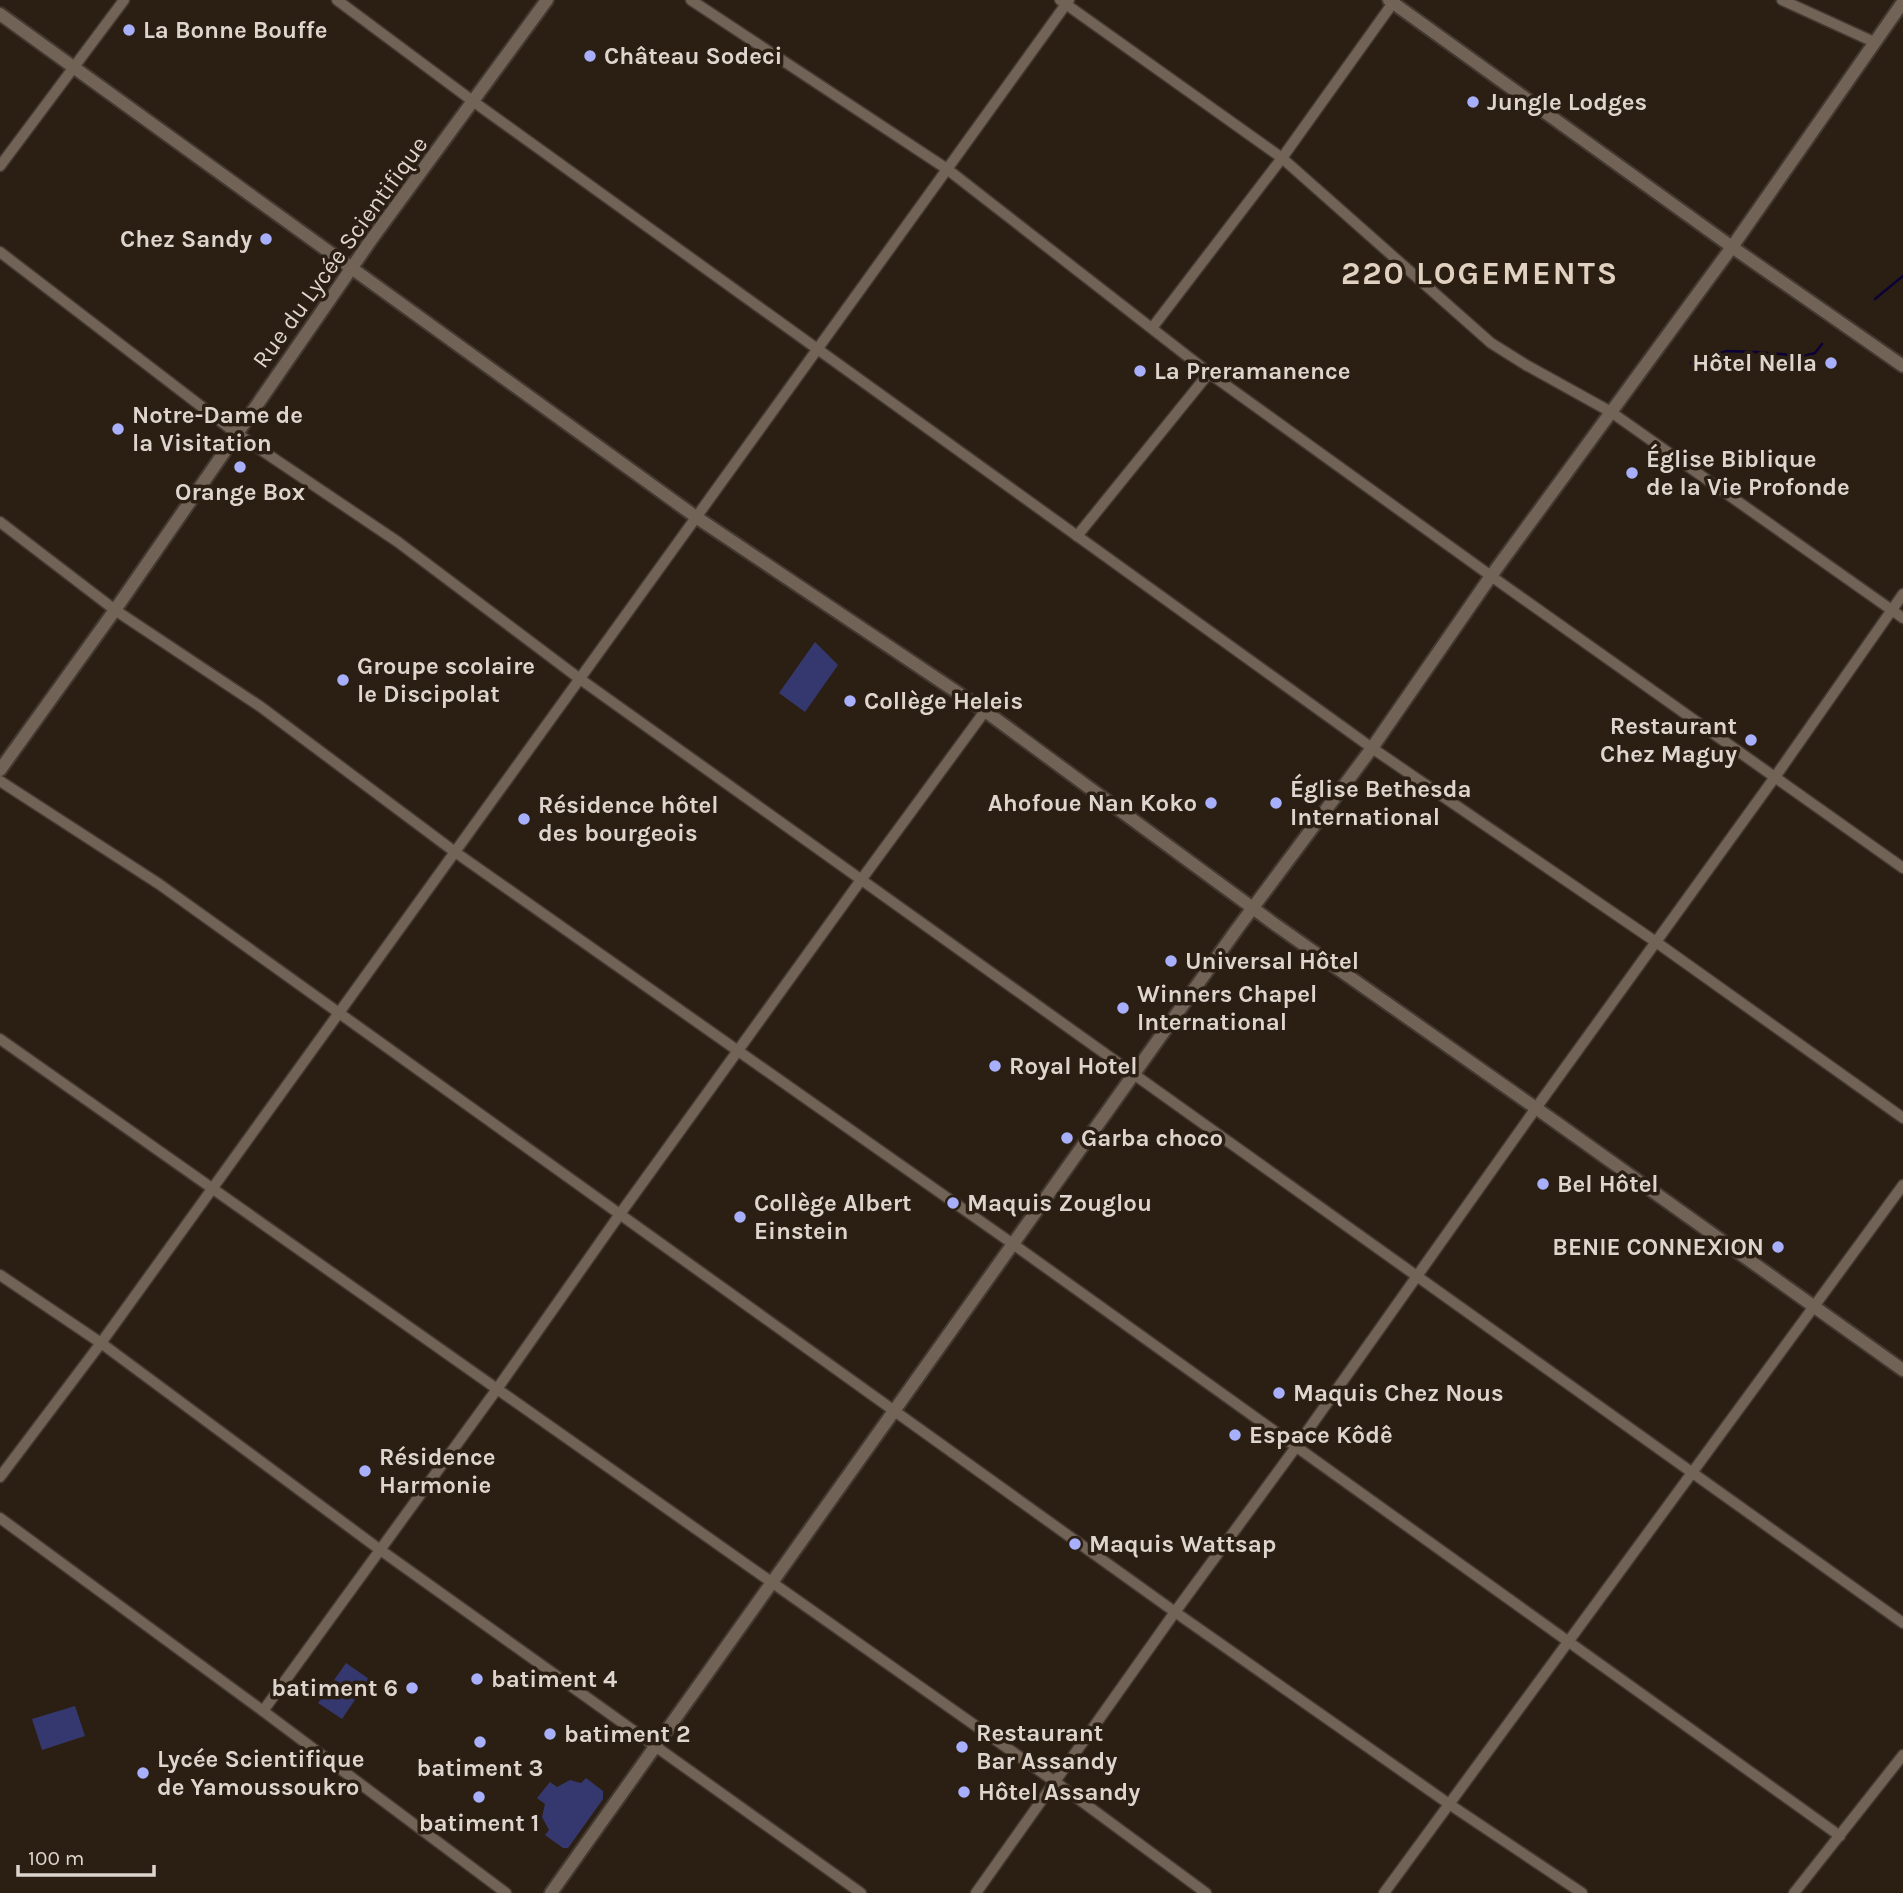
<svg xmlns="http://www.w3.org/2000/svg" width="1903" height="1893" viewBox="0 0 1903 1893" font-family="Karla,sans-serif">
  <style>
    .green { fill: #35386e }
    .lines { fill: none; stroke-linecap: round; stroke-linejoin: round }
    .stream { stroke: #0b0137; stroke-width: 2.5 }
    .minor-casing { stroke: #443932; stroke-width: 13 }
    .tertiary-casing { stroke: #443932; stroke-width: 16 }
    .minor { stroke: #716355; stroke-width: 10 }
    .tertiary { stroke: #716355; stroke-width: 12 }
    .poi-dot { fill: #a8b0fc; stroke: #2b1f13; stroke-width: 2.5 }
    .labels { text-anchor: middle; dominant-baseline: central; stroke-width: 7; stroke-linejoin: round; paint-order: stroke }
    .poi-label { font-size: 24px; font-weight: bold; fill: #ded6ce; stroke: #2b1f13; text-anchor: start }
    .street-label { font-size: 24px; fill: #ded6ce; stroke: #2b1f13 }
    .district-label { font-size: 32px; font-weight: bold; letter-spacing: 2px; fill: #e1d1c1; stroke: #2b1f13 }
  </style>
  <rect width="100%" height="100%" fill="#2b1f13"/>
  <g class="green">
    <path d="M815,642L838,665L805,712L779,693Z"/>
    <path d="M346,1663L369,1679L342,1719L318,1703Z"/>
    <path d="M75,1706L85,1736L42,1750L32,1719Z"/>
    <path d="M586,1778L603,1791V1799L568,1848H563L545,1835L549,1830L542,1817L545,1804L537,1798L550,1782L557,1787L570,1780L581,1783Z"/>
  </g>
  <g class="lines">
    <g class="stream">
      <path d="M1875,299L1903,276"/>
      <path d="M1691,363L1727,351L1755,352L1804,356L1815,353L1822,344"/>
    </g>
    <defs>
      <g id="minor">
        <path d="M337,0L474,102L1372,748L1656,942L1903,1118"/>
        <path d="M691,0L947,169L1209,373L1491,576L1903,868"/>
        <path d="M1060,0L1282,158L1491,343L1526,365L1611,412L1903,618"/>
        <path d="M1782,0L1874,42"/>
        <path d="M0,166L124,0"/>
        <path d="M0,252L236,433L398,542L580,679L1903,1623"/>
        <path d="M1152,328L1282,158L1395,0"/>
        <path d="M0,522L115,610L261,707L455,852L1013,1244L1840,1836"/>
        <path d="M1077,536L1209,373"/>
        <path d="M0,781L159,884L1175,1612L1449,1804L1582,1893"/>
        <path d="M0,1039L1054,1781L1206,1893"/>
        <path d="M0,1275L101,1343L379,1549L861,1893"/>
        <path d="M0,1477L101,1343L1069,0"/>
        <path d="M0,1518L263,1711L506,1893"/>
        <path d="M263,1711L497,1389L620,1214L861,880L985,711"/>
        <path d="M976,1893L1175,1612L1296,1447L1536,1108L1775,777L1903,594"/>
        <path d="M1384,1893L1903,1185"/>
        <path d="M1794,1893L1903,1755"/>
      </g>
      <g id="tertiary">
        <path d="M1389,0L1732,247L1903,366"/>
        <path d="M0,14L696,517L985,711L1273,923L1557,1123L1903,1370"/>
        <path d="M0,770L115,610L371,240L547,0"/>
        <path d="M551,1893L1237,929L1372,748L1491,576L1732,247L1903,2"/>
      </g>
    </defs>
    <use href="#minor" class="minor-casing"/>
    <use href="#tertiary" class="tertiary-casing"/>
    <use href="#minor" class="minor"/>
    <use href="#tertiary" class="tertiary"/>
  </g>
  <g class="poi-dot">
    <circle cx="129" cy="30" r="7"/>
    <circle cx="590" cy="56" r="7"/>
    <circle cx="1473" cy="102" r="7"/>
    <circle cx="266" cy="239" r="7"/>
    <circle cx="1831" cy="363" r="7"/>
    <circle cx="1140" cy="371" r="7"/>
    <circle cx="118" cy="429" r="7"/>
    <circle cx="240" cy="467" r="7"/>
    <circle cx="1632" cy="473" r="7"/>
    <circle cx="343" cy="680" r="7"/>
    <circle cx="850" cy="701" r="7"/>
    <circle cx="1751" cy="740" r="7"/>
    <circle cx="1211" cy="803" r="7"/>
    <circle cx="1276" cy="803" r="7"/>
    <circle cx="524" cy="819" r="7"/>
    <circle cx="1171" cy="961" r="7"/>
    <circle cx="1123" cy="1008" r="7"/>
    <circle cx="995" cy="1066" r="7"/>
    <circle cx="1067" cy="1138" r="7"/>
    <circle cx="1543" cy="1184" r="7"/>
    <circle cx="953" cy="1203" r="7"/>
    <circle cx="740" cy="1217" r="7"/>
    <circle cx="1778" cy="1247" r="7"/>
    <circle cx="1279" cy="1393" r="7"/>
    <circle cx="1235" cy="1435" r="7"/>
    <circle cx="365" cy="1471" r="7"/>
    <circle cx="1075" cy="1544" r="7"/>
    <circle cx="477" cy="1679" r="7"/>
    <circle cx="412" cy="1688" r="7"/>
    <circle cx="550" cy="1734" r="7"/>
    <circle cx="480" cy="1742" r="7"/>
    <circle cx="962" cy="1747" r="7"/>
    <circle cx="143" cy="1773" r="7"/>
    <circle cx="964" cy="1792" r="7"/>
    <circle cx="479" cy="1797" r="7"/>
  </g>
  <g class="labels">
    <g class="poi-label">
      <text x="143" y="30">La Bonne Bouffe</text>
      <text x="604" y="56">Château Sodeci</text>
      <text x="1487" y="102">Jungle Lodges</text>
      <text x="252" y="239" text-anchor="end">Chez Sandy</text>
      <text x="1817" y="363" text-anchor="end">Hôtel Nella</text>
      <text x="1154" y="371">La Preramanence</text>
      <text x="132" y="415">Notre-Dame de<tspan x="132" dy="28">la Visitation</tspan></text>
      <text x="1646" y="459">Église Biblique<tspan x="1646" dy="28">de la Vie Profonde</tspan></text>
      <text x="240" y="492" text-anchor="middle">Orange Box</text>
      <text x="357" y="666">Groupe scolaire<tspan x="357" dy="28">le Discipolat</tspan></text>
      <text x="864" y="701">Collège Heleis</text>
      <text x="1737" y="726" text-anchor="end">Restaurant<tspan x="1737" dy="28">Chez Maguy</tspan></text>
      <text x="1290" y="789">Église Bethesda<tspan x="1290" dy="28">International</tspan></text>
      <text x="1197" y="803" text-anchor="end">Ahofoue Nan Koko</text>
      <text x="538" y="805">Résidence hôtel<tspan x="538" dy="28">des bourgeois</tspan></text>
      <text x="1185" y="961">Universal Hôtel</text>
      <text x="1137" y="994">Winners Chapel<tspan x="1137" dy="28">International</tspan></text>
      <text x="1009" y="1066">Royal Hotel</text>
      <text x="1081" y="1138">Garba choco</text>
      <text x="1557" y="1184">Bel Hôtel</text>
      <text x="754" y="1203">Collège Albert<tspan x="754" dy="28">Einstein</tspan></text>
      <text x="967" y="1203">Maquis Zouglou</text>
      <text x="1764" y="1247" text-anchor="end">BENIE CONNEXION</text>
      <text x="1293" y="1393">Maquis Chez Nous</text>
      <text x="1249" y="1435">Espace Kôdê</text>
      <text x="379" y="1457">Résidence<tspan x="379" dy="28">Harmonie</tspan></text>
      <text x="1089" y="1544">Maquis Wattsap</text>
      <text x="491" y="1679">batiment 4</text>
      <text x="398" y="1688" text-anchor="end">batiment 6</text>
      <text x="976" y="1733">Restaurant<tspan x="976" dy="28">Bar Assandy</tspan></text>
      <text x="564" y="1734">batiment 2</text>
      <text x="157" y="1759">Lycée Scientifique<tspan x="157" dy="28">de Yamoussoukro</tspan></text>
      <text x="480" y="1768" text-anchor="middle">batiment 3</text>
      <text x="978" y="1792">Hôtel Assandy</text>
      <text x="479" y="1823" text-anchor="middle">batiment 1</text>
    </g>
    <g class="street-label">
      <text transform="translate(340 252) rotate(-54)">Rue du Lycée Scientifique</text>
    </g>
    <g class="district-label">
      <text x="1480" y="273">220 LOGEMENTS</text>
    </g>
  </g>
  <path d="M18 1865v10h136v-10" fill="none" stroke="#ded6ce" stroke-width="3.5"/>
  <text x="28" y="1865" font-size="21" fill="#ded6ce" stroke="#2b1f13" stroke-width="5" paint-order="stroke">100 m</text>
</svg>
